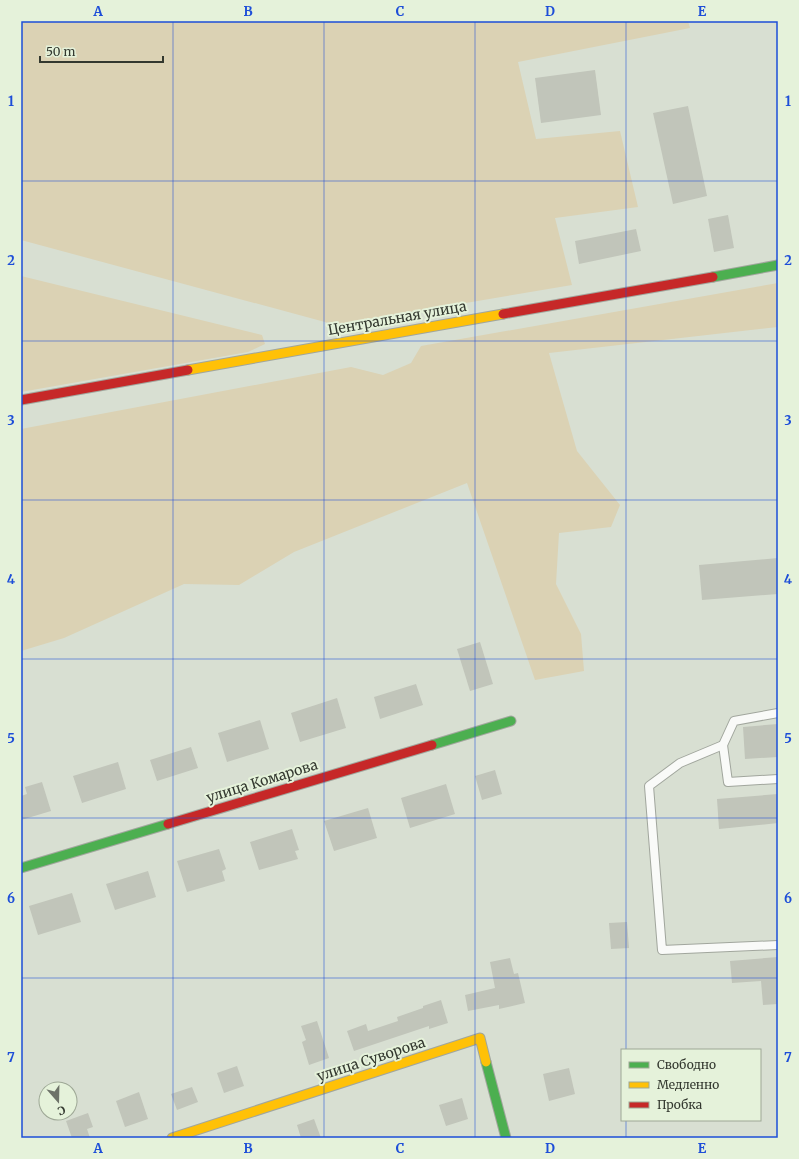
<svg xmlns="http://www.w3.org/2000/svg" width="799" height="1159" viewBox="0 0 799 1159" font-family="Merriweather,serif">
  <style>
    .green { fill: #dbd2b4 }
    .building { fill: #c1c5ba }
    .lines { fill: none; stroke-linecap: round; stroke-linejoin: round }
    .lane-casing { stroke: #a1a69d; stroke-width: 10 }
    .fast-casing { stroke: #a1a69d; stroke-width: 11 }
    .slow-casing { stroke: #a1a69d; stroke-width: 11 }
    .jam-casing { stroke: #a1a69d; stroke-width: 11 }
    .lane { stroke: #f9faf8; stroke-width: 8 }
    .fast { stroke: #4caf50; stroke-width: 9 }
    .slow { stroke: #ffc107; stroke-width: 9 }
    .jam { stroke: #c62828; stroke-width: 9 }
    .grid { fill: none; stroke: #1d4ed8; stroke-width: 1; stroke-opacity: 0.55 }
    .labels { text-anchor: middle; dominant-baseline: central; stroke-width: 4; stroke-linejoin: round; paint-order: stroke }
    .street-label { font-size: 14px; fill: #33382f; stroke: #e5f2da }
    .neatline { fill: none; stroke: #1d4ed8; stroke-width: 1.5 }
    .grid-label { font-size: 13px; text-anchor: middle; font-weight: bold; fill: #1d4ed8 }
  </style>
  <rect width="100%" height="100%" fill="#d8dfd2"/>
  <g class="green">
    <path d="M21,21H688L690,28L518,62L536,139L620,131L638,207L555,218L572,285L336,325L21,240Z"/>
    <path d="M21,276L262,335L265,344L248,352L21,392Z"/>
    <path d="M778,283V327L549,353L577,451L620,505L611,527L559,533L556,584L581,634L584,671L535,680L467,483L294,552L239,585L184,584L64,638L21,651V429L351,367L383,375L411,363L421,346Z"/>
  </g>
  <g class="building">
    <path d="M595,70L601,115L541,123L535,78Z"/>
    <path d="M688,106L707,196L673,204L653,113Z"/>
    <path d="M728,215L734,248L714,252L708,219Z"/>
    <path d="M636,229L641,251L579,264L575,241Z"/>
    <path d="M778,558V594L702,600L699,565Z"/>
    <path d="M480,642L493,684L470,691L457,649Z"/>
    <path d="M416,684L423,705L380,719L374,697Z"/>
    <path d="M337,698L346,728L300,742L291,713Z"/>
    <path d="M260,720L269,749L227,762L218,733Z"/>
    <path d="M778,724V757L745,759L743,727Z"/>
    <path d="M191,747L198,768L157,781L150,760Z"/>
    <path d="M118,762L126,789L82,803L73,776Z"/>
    <path d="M495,770L502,794L482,800L475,776Z"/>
    <path d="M42,782L51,811L21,820V796L27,794L25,787Z"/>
    <path d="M446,784L455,814L410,828L401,798Z"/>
    <path d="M778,794V823L719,829L717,799Z"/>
    <path d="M368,808L377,838L334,851L324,821Z"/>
    <path d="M292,829L299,850L295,851L298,859L259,870L250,842Z"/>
    <path d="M219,849L226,869L222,871L225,881L187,892L177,861Z"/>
    <path d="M148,871L156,897L115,910L106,884Z"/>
    <path d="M72,893L81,922L38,935L29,906Z"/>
    <path d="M627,922L629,948L611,949L609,923Z"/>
    <path d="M778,957V1004L763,1005L761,981L732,983L730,961Z"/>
    <path d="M510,958L514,974L518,973L525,1003L499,1009V1005L468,1011L465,995L495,988L490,962Z"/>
    <path d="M441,1000L448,1023L429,1029V1026L354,1051L347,1031L366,1024L368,1031L398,1021L397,1017L423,1008V1006Z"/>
    <path d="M317,1021L329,1058L309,1065L302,1042L306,1040L301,1026Z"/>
    <path d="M237,1066L244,1086L224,1093L217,1073Z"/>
    <path d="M569,1068L575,1094L549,1101L543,1074Z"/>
    <path d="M192,1087L198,1102L177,1110L171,1094Z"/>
    <path d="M139,1092L148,1119L125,1127L116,1101Z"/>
    <path d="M462,1098L468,1119L446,1126L439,1105Z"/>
    <path d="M88,1113L93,1127L87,1129L90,1138H72L66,1121Z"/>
    <path d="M314,1119L321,1138H301L297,1125Z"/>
  </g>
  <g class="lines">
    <defs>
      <g id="lane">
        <path d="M778,713L734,721L723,745L680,763L649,786L662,950L778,945"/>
        <path d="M723,745L728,782L778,779"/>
      </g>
      <g id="fast">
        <path d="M713,277L778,265"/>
        <path d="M432,745L511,721"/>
        <path d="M21,868L168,824"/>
        <path d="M486,1062L506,1138"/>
      </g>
      <g id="slow">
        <path d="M188,370L503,314"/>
        <path d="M172,1138L480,1038L486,1062"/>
      </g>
      <g id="jam">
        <path d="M503,314L713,277"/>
        <path d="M21,400L188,370"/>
        <path d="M168,824L432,745"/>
      </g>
    </defs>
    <use href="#lane" class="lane-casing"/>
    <use href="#fast" class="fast-casing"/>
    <use href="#slow" class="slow-casing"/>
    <use href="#jam" class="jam-casing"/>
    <use href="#lane" class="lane"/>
    <use href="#fast" class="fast"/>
    <use href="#slow" class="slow"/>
    <use href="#jam" class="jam"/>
  </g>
  <path class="grid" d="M173,21V1138M324,21V1138M475,21V1138M626,21V1050M21,181H778M21,341H778M21,500H778M21,659H778M21,818H778M21,978H778M626,1120V1138"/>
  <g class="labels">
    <g class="street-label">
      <text transform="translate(397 318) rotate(-10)">Центральная улица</text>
      <text transform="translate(262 781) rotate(-17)">улица Комарова</text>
      <text transform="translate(371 1059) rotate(-18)">улица Суворова</text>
    </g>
  </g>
  <rect width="799" height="1159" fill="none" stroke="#e5f2da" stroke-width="44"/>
  <rect x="621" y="1049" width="140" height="72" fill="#e5f2da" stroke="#9ea896"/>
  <rect x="629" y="1062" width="20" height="6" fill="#4caf50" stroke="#9ea896"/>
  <text x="657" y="1069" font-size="12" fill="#33382f">Свободно</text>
  <rect x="629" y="1082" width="20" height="6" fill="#ffc107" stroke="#9ea896"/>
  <text x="657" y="1089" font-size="12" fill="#33382f">Медленно</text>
  <rect x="629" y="1102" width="20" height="6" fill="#c62828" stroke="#9ea896"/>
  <text x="657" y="1109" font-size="12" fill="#33382f">Пробка</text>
  <g transform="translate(58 1101) rotate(160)"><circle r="19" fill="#e5f2da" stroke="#9ea896"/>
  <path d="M0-3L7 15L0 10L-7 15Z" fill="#6d7268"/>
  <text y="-6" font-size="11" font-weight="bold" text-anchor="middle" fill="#33382f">С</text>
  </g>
  <path d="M40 56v6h123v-6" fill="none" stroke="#33382f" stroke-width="2"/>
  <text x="46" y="56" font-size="12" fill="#33382f" stroke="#e5f2da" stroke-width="3" paint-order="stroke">50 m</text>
  <rect x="22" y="22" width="755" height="1115" class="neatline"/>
  <g class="grid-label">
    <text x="98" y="16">A</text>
    <text x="248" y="16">B</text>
    <text x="400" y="16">C</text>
    <text x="550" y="16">D</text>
    <text x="702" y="16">E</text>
    <text x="11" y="106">1</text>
    <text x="788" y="106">1</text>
    <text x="11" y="265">2</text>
    <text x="788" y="265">2</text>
    <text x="11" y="425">3</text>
    <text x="788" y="425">3</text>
    <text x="11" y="584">4</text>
    <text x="788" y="584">4</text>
    <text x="11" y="743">5</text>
    <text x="788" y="743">5</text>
    <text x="11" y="903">6</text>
    <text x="788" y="903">6</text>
    <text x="11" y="1062">7</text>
    <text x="788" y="1062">7</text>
    <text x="98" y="1153">A</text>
    <text x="248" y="1153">B</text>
    <text x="400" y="1153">C</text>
    <text x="550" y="1153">D</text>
    <text x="702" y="1153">E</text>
  </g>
</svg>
